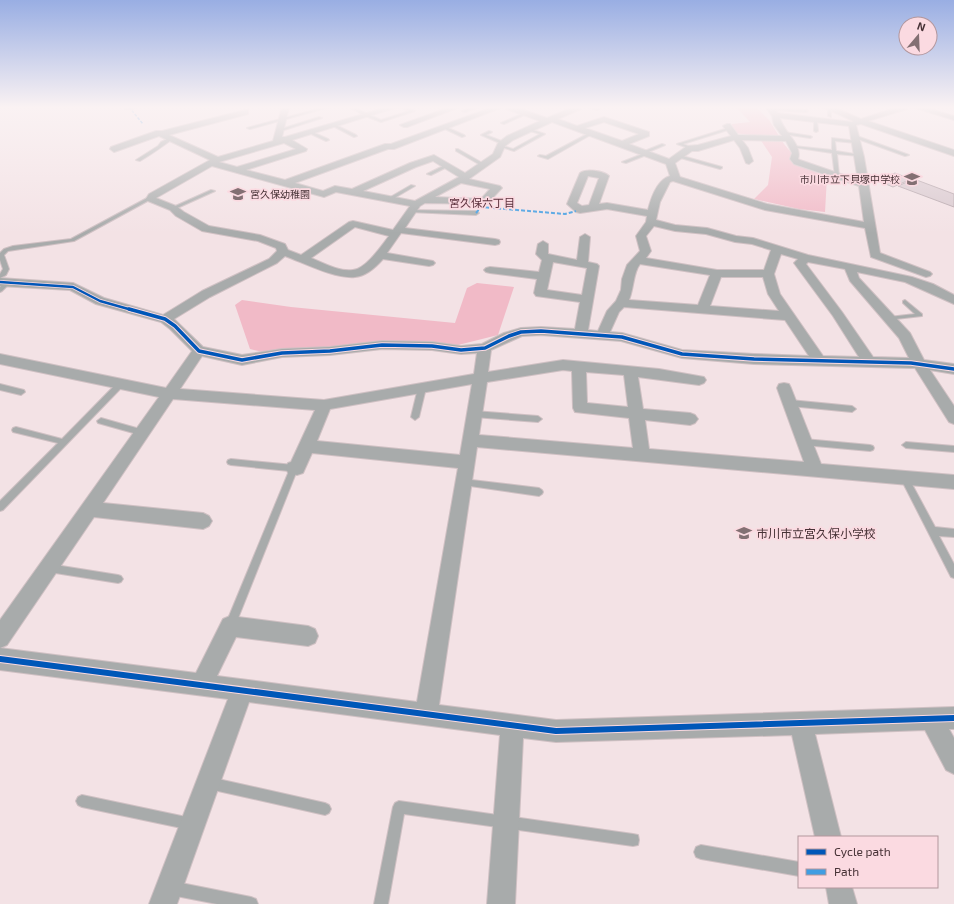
<svg xmlns="http://www.w3.org/2000/svg" width="954" height="904" viewBox="0 0 954 904" font-family="'Exo 2','Noto Sans JP',sans-serif">
  <style>
    .green { fill: #f1bac7 }
    .building { fill: #d9c9cf; stroke: #b5a5ab }
    .lines { fill: none; stroke-linecap: round; stroke-linejoin: round }
    .lane-casing { stroke: #cfc0c3; stroke-width: 2 }
    .street-casing { stroke: #cfc0c3; stroke-width: 2 }
    .lane { fill: #a8abab; fill-rule: evenodd }
    .street { fill: #a8abab; fill-rule: evenodd }
    .quiet-far1 { stroke: #409de2; stroke-width: 1.5; stroke-dasharray: 3 1.5; stroke-linecap: butt }
    .quiet { stroke: #409de2; stroke-width: 2; stroke-dasharray: 4 2; stroke-linecap: butt }
    .cycleway-far2-casing { stroke: #fbdae1; stroke-width: 4 }
    .cycleway-far1-casing { stroke: #fbdae1; stroke-width: 5.5 }
    .cycleway-casing { stroke: #fbdae1; stroke-width: 8 }
    .cycleway-far2 { stroke: #0057b8; stroke-width: 2.5 }
    .cycleway-far1 { stroke: #0057b8; stroke-width: 3.5 }
    .cycleway { stroke: #0057b8; stroke-width: 6 }
    .labels { text-anchor: middle; dominant-baseline: central; stroke-width: 3.5; stroke-linejoin: round; paint-order: stroke }
    .far-poi-label { font-size: 10px; fill: #473236; stroke: #fbdae1; text-anchor: end }
    .far-neighbourhood-label { font-size: 11px; fill: #5c313d; stroke: #fbdae1 }
    .poi-label { font-size: 12px; fill: #473236; stroke: #fbdae1; text-anchor: start }
  </style>
  <rect width="100%" height="100%" fill="#f3e2e5"/>
  <g class="green">
    <path d="M736,107H756L769,120L784,144L803,167L827,177L825,212L799,209L754,199L768,185L772,157L758,136L734,133L732,124L750,122Z"/>
    <path d="M477,283L514,287L498,335L454,346L263,352L250,349L235,305L242,300L291,307L455,323L467,288Z"/>
  </g>
  <g class="building">
    <path d="M895,173L911,179L893,187L876,180Z"/>
    <path d="M914,179L954,194V207L898,186Z"/>
  </g>
  <g class="lines">
    <defs>
      <g id="lane">
        <path d="M325,107H330L250,129L247,128Z"/>
        <path d="M349,107H353L381,120L409,111L400,107H405L415,111L381,122L365,116Z"/>
        <path d="M473,107H478L465,112L462,111Z"/>
        <path d="M588,107H593L599,109L597,110Z"/>
        <path d="M828,107L831,108V117L828,116Z"/>
        <path d="M772,108L806,110L808,111L806,112L771,110Z"/>
        <path d="M526,112L529,113L504,124L501,123Z"/>
        <path d="M319,117L322,118L281,131L278,130Z"/>
        <path d="M814,119L817,120L818,131L816,132L814,131Z"/>
        <path d="M334,124L356,135L357,136L354,137L333,126Z"/>
        <path d="M444,126L464,135L465,136L462,137L443,128Z"/>
        <path d="M527,128L545,134L514,151L498,146L500,145L513,149L540,134L527,130Z"/>
        <path d="M728,128L731,129L683,144L691,147V149L677,144Z"/>
        <path d="M310,131L328,139L329,140L326,141L309,133Z"/>
        <path d="M489,131L492,132L486,135L504,142V144H502L481,135Z"/>
        <path d="M591,132L594,133L548,159L538,156L540,155L546,156Z"/>
        <path d="M784,132L810,136L812,137L810,138L783,134Z"/>
        <path d="M855,136H857L909,155L905,156L855,138Z"/>
        <path d="M171,137L174,138C163,146 152,154 140,161L136,160L158,146L161,142Z"/>
        <path d="M832,138L857,141L856,143L835,141L836,151L861,155L859,156L837,154L839,176L837,177L835,176L832,153L792,147L794,146L832,150Z"/>
        <path d="M662,144L665,145L646,153L642,152Z"/>
        <path d="M456,149H458L486,165L482,166L456,151Z"/>
        <path d="M645,153L649,154L626,163L622,162Z"/>
        <path d="M679,155L722,167V168L720,169L677,157V156Z"/>
        <path d="M445,165L449,166L431,175L427,174Z"/>
        <path d="M411,185L415,186L391,200L387,199Z"/>
        <path d="M211,190L215,191L175,209L171,208Z"/>
        <path d="M149,197L153,198L74,241L8,251L4,255L9,269L6,275L0,278V274L3,269L0,260V253L4,249L13,246L71,239Z"/>
        <path d="M408,210L476,211L479,213L476,215L410,212L408,211Z"/>
        <path d="M7,281L10,283L2,291L0,292V287Z"/>
        <path d="M905,300L922,314V316L887,320L886,319L889,317L915,314L903,303V301Z"/>
        <path d="M118,382H121L125,384L3,510L0,511V501L58,443L13,432L12,430L13,428L16,427L62,439Z"/>
        <path d="M0,384L24,390L25,392L21,395L0,390Z"/>
        <path d="M422,385L426,388L419,417L415,420L411,417L418,388Z"/>
        <path d="M790,400L852,406L856,409L852,412L790,406L786,403Z"/>
        <path d="M474,411L538,416L542,419L538,422L474,417L470,414Z"/>
        <path d="M101,418L147,431L148,433L144,436L98,423L97,421Z"/>
        <path d="M804,439L870,445L873,446L874,448L873,450L870,451L804,445L800,442Z"/>
        <path d="M906,442L954,446V452L906,448L902,445Z"/>
        <path d="M231,459L294,465L297,466L298,468L235,626L234,630L230,631L226,630L225,626L289,471L231,465L228,464L227,462L228,460Z"/>
        <path d="M904,474L907,475L935,527L954,529V537L939,536L954,564V578L951,577L900,477L901,475Z"/>
        <path d="M463,479L539,488L542,490L543,492L542,494L539,496L463,485L460,484L459,482L460,480Z"/>
        <path d="M49,564L118,575L121,576L123,579L121,582L118,583L49,572L46,571L44,568L46,565Z"/>
        <path d="M209,777L325,803L329,805L331,809L329,813L325,815L209,789L205,787L203,783L205,779Z"/>
        <path d="M82,795L191,818L195,820L197,824L195,828L191,830L82,807L78,805L76,801L78,797Z"/>
        <path d="M399,801L633,834L638,835L639,840L638,845L633,846L404,814L388,904H374L393,807L395,803Z"/>
        <path d="M701,845L799,862V876L701,859L696,857L694,852L696,847Z"/>
        <path d="M171,881L251,897L256,899L258,904H217L171,895L166,893L164,888L166,883Z"/>
      </g>
      <g id="street">
        <path d="M124,107H136L132,109H125Z"/>
        <path d="M282,107H289L282,137H285L387,107H398L292,140L307,149L306,151L246,170L285,180L385,144H391L493,107H503L394,149H388L295,183L323,191L335,186L352,189L410,163L434,155L465,173L493,154L498,143L507,136L540,121L506,109V107H515L547,118L573,107H581V109L558,119L577,126L604,117L649,132V136L629,144L669,159L687,146L698,145L731,136L723,126L727,124H730L738,135L782,136L774,125L772,116L765,107H772L778,113L852,122L853,121L823,107H833L861,119L898,107H907V109L868,121L954,150V156L861,124L856,125L864,157L880,253L930,272L932,274L930,276L926,277L871,257L865,228L765,210L673,181L670,182L660,202L656,220L675,225L707,228L736,236L753,238L808,255L912,277L933,284L954,295V304L905,282L857,272L859,278L910,333L924,360L954,364V374L930,370L954,406V424L949,422L915,368H911L754,364L682,358L621,341L541,335L522,336L491,350L488,372L563,360L659,369L704,377L706,380L704,383L699,385L638,377L643,409L690,413L695,415L698,419L695,423L690,425L645,420L649,449L804,462L777,388L779,384L784,383L789,384L791,388L821,464L954,475V489L477,447L439,705L556,720L954,707V729H949L954,738V774L946,770L925,730L815,734L841,837H815L792,735L556,742L523,738L515,904H487L500,735L249,702L177,904H149L228,699L0,670V648L196,673L223,619L230,616L308,626L315,629L318,636L315,643L308,646L236,637L217,676L417,702L458,468L312,453L303,473L297,475L288,473L286,468L288,463L291,462L315,410L173,399L103,503L203,513L209,516L212,521L209,526L203,529L94,517L7,645L0,648V620L159,397L0,364V354L166,388L192,351L170,329L161,322L96,304L70,290L0,286V278L73,283L104,298L163,315L202,291L269,259L277,251L276,248L258,241L202,231L176,216L170,210L148,201L146,199L149,194L210,160L159,136L117,151L114,152L110,149L111,147L156,131H162L245,110H248V114L169,135L218,157L273,141ZM780,118L849,126L858,180L800,160L798,159C803,144 783,132 780,118ZM552,122L666,164L670,176C657,180 651,198 648,210L607,203L599,204L609,176C604,171 586,168 580,173L567,204L576,212L580,213L607,209L647,216L646,222L636,236L640,251L627,265L622,279L621,290L616,301L607,311L598,331L588,330L599,266L597,264L588,262L590,237L585,234L580,237L577,260L548,254V244L543,241L538,244L536,254L542,260L539,272L490,267L486,268L484,270L486,272L490,273L537,279L534,293L536,296L580,302L575,329L541,327L521,328L504,333L482,344L461,346L432,342L382,341L330,347L282,349L242,355L203,347L174,319L210,297L277,263L285,256C304,263 335,279 355,277C366,276 376,267 383,259L429,266L433,265L435,263L433,261L387,253L401,233L495,245L499,244L500,242L499,240L495,239L405,228L420,206L425,203L487,204L500,190L502,188L500,186L469,179L500,157L505,146L513,140ZM604,122L639,134L622,141L585,128ZM734,140L740,148L746,163L749,164L753,161L748,148L742,140L786,141L792,153L790,159L794,164L859,186L864,222L767,204L680,177L675,163L692,151H698ZM284,143L296,149L237,167L219,162ZM433,161L459,177L415,201L363,191L416,167ZM212,166L324,197L336,192L410,206L393,230L353,221L349,222L301,255L288,250L285,244L260,235L209,226L184,212L176,206L156,198ZM588,176L599,178L589,205L582,206L577,203ZM461,183L490,189L481,199L435,197ZM654,226L675,231L706,234L735,242L752,244L771,250L764,270H717L646,258L651,251L646,236ZM355,227L389,236C382,245 366,269 353,270C339,272 323,263 311,258ZM781,254L798,259L794,263L833,316L859,357L823,356L780,294L774,274ZM553,262L587,268L582,295L547,290ZM808,262L845,269L850,281L899,338L909,358L873,357L842,312L806,264ZM640,264L710,275L698,305L629,300C634,288 633,273 640,264ZM721,277H763L768,294L779,311L710,306ZM624,307L785,320L809,356L754,354L682,350L622,333L610,332L619,312ZM382,349L432,350L461,354L477,353L474,374L324,400L180,389L202,356L242,365L282,357L330,355ZM563,370L572,371L573,408L575,412L629,418L633,448L479,435L487,382ZM586,372L624,375L628,407L587,403ZM472,384L460,455L317,441L330,409Z"/>
        <path d="M450,107H460L407,127H404L400,125Z"/>
        <path d="M912,107H923L954,116V120Z"/>
        <path d="M826,887H852L857,904H829Z"/>
      </g>
    </defs>
    <use href="#lane" class="lane-casing"/>
    <use href="#street" class="street-casing"/>
    <use href="#lane" class="lane"/>
    <use href="#street" class="street"/>
    <path class="quiet-far1" d="M129,107L143,124"/>
    <path class="quiet" d="M476,213L481,207L565,214L576,211"/>
    <defs>
      <path id="cycleway-far2" d="M0,282L73,287L100,301L132,310"/>
      <path id="cycleway-far1" d="M129,309L165,319L175,326L199,351L242,360L282,353L330,351L382,345L432,346L461,350L485,348L509,336L521,332L541,331L622,337L682,354L754,359L911,363L954,369"/>
      <path id="cycleway" d="M0,659L556,731L954,718"/>
    </defs>
    <use href="#cycleway-far2" class="cycleway-far2-casing"/>
    <use href="#cycleway-far1" class="cycleway-far1-casing"/>
    <use href="#cycleway" class="cycleway-casing"/>
    <use href="#cycleway-far2" class="cycleway-far2"/>
    <use href="#cycleway-far1" class="cycleway-far1"/>
    <use href="#cycleway" class="cycleway"/>
  </g>
  <linearGradient id="sky" x2="0" y2="1"><stop stop-color="#99aee3"/><stop offset="0.46" stop-color="#faf2f3"/><stop offset="1" stop-color="#faf2f3" stop-opacity="0"/></linearGradient>
  <rect width="954" height="233" fill="url(#sky)"/>
  <defs>
    <symbol id="school-bare" viewBox="-9 -9 18 18"><path d="M0-5L7-2L0 1L-7-2ZM-4 1L0 2.5L4 1V4Q0 6-4 4Z" fill="#837073" stroke="#fbdae1" stroke-width="2.5" paint-order="stroke"/></symbol>
  </defs>
  <g fill-rule="evenodd">
    <use href="#school-bare" x="901" y="168" width="22" height="22"/>
    <use href="#school-bare" x="227" y="183" width="22" height="22"/>
    <use href="#school-bare" x="733" y="522" width="22" height="22"/>
  </g>
  <g class="labels">
    <g class="far-poi-label">
      <text x="900" y="179">市川市立下貝塚中学校</text>
      <text x="250" y="194" text-anchor="start">宮久保幼稚園</text>
    </g>
    <g class="far-neighbourhood-label">
      <text x="482" y="202">宮久保六丁目</text>
    </g>
    <g class="poi-label">
      <text x="756" y="533">市川市立宮久保小学校</text>
    </g>
  </g>
  <rect x="798" y="836" width="140" height="52" fill="#fbdae1" stroke="#b3979d"/>
  <rect x="806" y="849" width="20" height="6" fill="#0057b8" stroke="#b3979d"/>
  <text x="834" y="856" font-size="12" fill="#473236">Cycle path</text>
  <rect x="806" y="869" width="20" height="6" fill="#409de2" stroke="#b3979d"/>
  <text x="834" y="876" font-size="12" fill="#473236">Path</text>
  <g transform="translate(918 36) rotate(19)"><circle r="19" fill="#fbdae1" stroke="#b3979d"/>
  <path d="M0-3L7 15L0 10L-7 15Z" fill="#837073"/>
  <text y="-6" font-size="11" font-weight="bold" text-anchor="middle" fill="#473236">N</text>
  </g>
</svg>
